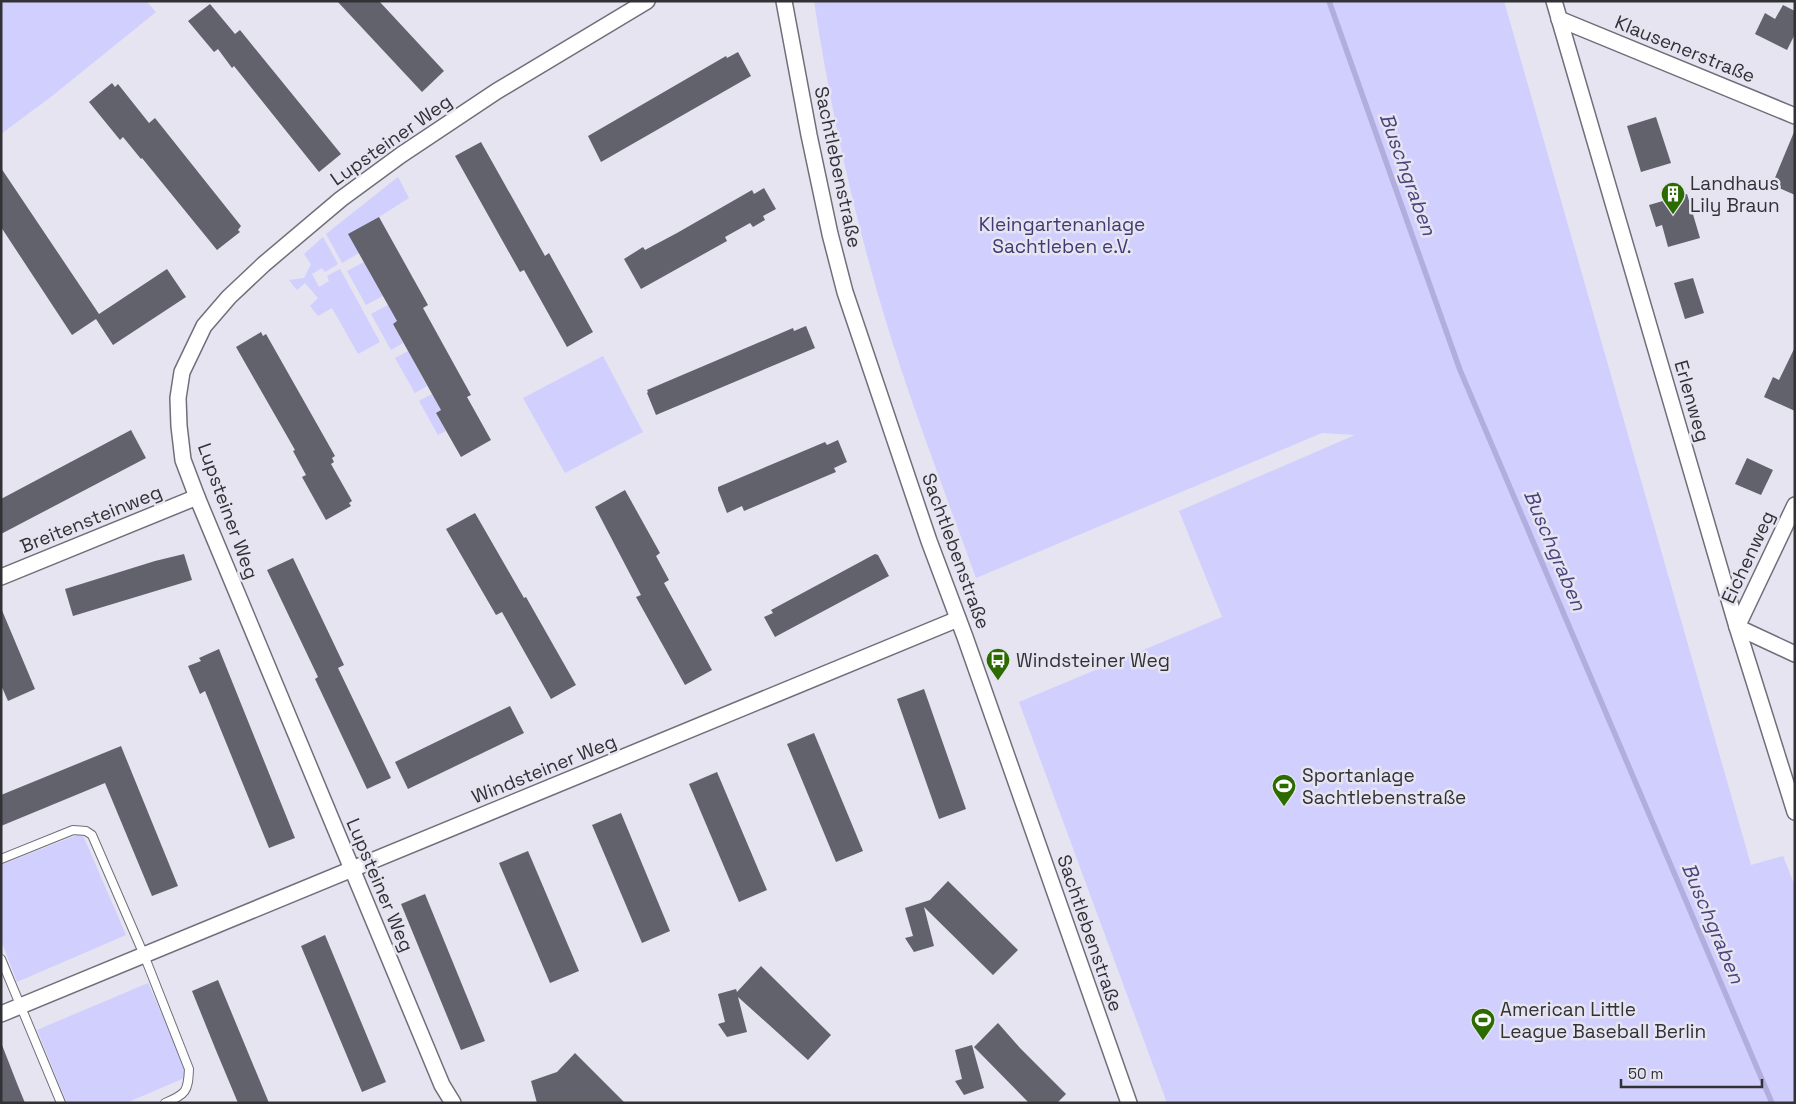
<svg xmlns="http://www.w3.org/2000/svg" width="1796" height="1104" viewBox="0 0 1796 1104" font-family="'Space Grotesk',sans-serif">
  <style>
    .green { fill: #d1cffe }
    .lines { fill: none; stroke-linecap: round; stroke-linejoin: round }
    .stream { stroke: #b1aedd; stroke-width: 5.5 }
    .building { fill: #62626c }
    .lane-casing { stroke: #6f6f79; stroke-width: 10 }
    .street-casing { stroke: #6f6f79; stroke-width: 18 }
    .lane { stroke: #fff; stroke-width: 8 }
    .street { stroke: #fff; stroke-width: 15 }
    .labels { text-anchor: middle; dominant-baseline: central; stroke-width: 5; stroke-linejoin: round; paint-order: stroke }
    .street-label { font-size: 19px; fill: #323136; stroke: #e5e4f0 }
    .poi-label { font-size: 19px; fill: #323136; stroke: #e5e4f0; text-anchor: start }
    .park-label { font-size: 19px; fill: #423a74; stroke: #e5e4f0 }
    .water-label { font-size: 20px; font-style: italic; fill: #4a437e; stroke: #e5e4f0 }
  </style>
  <rect width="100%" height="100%" fill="#e5e4f0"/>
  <g class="green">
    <path d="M1,1H146L156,12L52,96L1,134Z"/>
    <path d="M814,1H1504L1751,865L1783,856L1795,886V1103H1167L1019,702L1222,617L1179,511L1355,435L1322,433L976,578C951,509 925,441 902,372C862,251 833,127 814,1Z"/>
    <path d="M398,177L409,198L379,217L359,253L342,263L326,234Z"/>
    <path d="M323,237L338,264L325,272L322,268L312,274L319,287L329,281L327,276L340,269L380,342L358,354L332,308L318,316L310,306L318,298L305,283L297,290L289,280L304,278L311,264L304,254Z"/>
    <path d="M364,262L383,296L366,305L347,271Z"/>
    <path d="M388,305L397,321L393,324L403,343L391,350L371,314Z"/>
    <path d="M408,351L427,386L415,393L395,358Z"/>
    <path d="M603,356L643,432L565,473L523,398Z"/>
    <path d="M432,394L441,410L436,413L446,431L438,435L419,401Z"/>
    <path d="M82,833L126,935L17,982L1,940V865Z"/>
    <path d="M148,983L189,1076L126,1103H67L37,1030Z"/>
  </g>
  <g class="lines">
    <path class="stream" d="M1329,1L1460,370L1772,1103"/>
  </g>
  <g class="building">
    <path d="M337,1H379L444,71L422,92Z"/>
    <path d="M210,4L235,34L240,30L341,154L319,172L234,66L232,68L218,49L214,52L188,21Z"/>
    <path d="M1783,5L1795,11V34L1787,50L1755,34L1765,13L1775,19Z"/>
    <path d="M738,52L751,76L601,162L588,136L726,56L727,58Z"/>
    <path d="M112,83L115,87L118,84L149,123L155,118L241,226L238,230L240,232L217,250L142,158L141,159L123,137L120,140L89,102Z"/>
    <path d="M1656,117L1671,163L1641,172L1627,126Z"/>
    <path d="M1794,132H1795V195L1772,185Z"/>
    <path d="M481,142L545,256L549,253L593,332L567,347L524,270L520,272L455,156Z"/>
    <path d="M1,168L99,314L167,269L186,297L113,345L96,319L72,335L1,227Z"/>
    <path d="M764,188L776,209L763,216L765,220L753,227L750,223L725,237L727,241L641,289L624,259L643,247L645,250L677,233L752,190L754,194Z"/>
    <path d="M1687,194L1700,238L1668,247L1662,225L1656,227L1649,205Z"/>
    <path d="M379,217L428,305L423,308L471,395L467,397L491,440L461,457L436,413L441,410L393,324L397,321L348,234Z"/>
    <path d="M1693,278L1704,313L1685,319L1674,283Z"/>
    <path d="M806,326L815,348L656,415L647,393L648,392L647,390L793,328L794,331Z"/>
    <path d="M261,332L263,336L266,334L335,456L332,458L334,462L331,464L352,501L349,503L351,506L326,520L302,477L306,475L293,451L295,450L236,347Z"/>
    <path d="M1795,347V411L1764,397L1773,377L1779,380Z"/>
    <path d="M131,430L146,458L1,534V499Z"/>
    <path d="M838,440L847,462L834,468L836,472L744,511L742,506L727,513L718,490V487L825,442L827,445Z"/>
    <path d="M1747,458L1773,470L1761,495L1735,484Z"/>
    <path d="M625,490L660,553L656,556L669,580L664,583L712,670L685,685L636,597L641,595L595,507Z"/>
    <path d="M475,513L524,598L526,597L576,685L551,699L502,612L496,615L446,529Z"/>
    <path d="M184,554L192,580L73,616L65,589L155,561Z"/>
    <path d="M875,554L878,555L889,576L775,637L764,617L773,613L771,610Z"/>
    <path d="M293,558L344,665L338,668L391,778L367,789L315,679L318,677L267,570Z"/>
    <path d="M1,608L35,689L8,701L1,685Z"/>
    <path d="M219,649L295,838L269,848L205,691L200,694L188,666L201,661L199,658Z"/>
    <path d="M924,689L966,809L939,819L897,699Z"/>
    <path d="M510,706L524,733L408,789L395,762Z"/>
    <path d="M814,733L863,851L836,862L787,744Z"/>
    <path d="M121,746L178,886L152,896L105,783L1,826V795Z"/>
    <path d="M717,772L767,890L739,902L689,784Z"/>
    <path d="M621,813L670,931L642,943L592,825Z"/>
    <path d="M528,851L579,971L550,983L499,863Z"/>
    <path d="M948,881L1018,950L993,975L924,907L934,946L914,952L905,938L913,936L905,908L930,900Z"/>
    <path d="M425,894L485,1041L461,1050L401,904Z"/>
    <path d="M325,935L386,1082L362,1092L301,946Z"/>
    <path d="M761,966L831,1035L808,1060L738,997L747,1032L727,1037L718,1024L725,1022L718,994L736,989L737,992Z"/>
    <path d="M218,980L269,1103H238L215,1048L192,991Z"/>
    <path d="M998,1023L1020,1048L1066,1094L1057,1103H1029L974,1047Z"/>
    <path d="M2,1045L18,1086L25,1103H1Z"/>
    <path d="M972,1045L984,1088L964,1095L955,1081L962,1079L955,1050Z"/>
    <path d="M575,1053L625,1103H537L531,1081L557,1072Z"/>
  </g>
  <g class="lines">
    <defs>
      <g id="lane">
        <path d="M1,859L73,830L86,831L92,835L144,955L189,1069C188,1092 186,1094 165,1103"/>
        <path d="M1,959L61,1103"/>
      </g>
      <g id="street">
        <path d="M784,1L809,135L830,234L845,292L929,541L965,637L1129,1103"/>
        <path d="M1554,1L1737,627L1795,812"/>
        <path d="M1559,19L1795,116"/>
        <path d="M1795,505L1737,627L1795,654"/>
        <path d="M1,577L197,497"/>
        <path d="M1,1014L958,619"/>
        <path d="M453,1103L442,1085L197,497L183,460L179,426L178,398L182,372L204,326L229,297L264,264L341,199L401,155L497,91L647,1"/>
      </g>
    </defs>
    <use href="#lane" class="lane-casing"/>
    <use href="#street" class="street-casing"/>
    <use href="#lane" class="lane"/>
    <use href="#street" class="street"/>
  </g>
  <defs>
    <symbol id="building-pin" viewBox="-11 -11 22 30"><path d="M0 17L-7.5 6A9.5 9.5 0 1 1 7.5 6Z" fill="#2c6b00" stroke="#e5e4f0"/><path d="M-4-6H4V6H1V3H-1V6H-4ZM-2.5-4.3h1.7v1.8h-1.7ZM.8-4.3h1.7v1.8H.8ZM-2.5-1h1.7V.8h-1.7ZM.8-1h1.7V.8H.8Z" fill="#fff"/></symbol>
    <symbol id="bus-pin" viewBox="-11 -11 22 30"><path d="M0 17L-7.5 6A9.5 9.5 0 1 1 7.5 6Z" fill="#2c6b00" stroke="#e5e4f0"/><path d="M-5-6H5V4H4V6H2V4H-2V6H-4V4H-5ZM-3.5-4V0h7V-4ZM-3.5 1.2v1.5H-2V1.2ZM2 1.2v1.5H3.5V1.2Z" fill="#fff"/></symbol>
    <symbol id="stadium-pin" viewBox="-11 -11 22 30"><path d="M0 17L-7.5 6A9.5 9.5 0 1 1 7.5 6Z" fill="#2c6b00" stroke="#e5e4f0"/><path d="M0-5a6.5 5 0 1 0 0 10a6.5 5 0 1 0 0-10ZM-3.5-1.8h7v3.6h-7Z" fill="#fff"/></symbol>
  </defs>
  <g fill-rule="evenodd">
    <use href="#building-pin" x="1659" y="180" width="28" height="38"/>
    <use href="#bus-pin" x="984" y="646" width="28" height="38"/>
    <use href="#stadium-pin" x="1270" y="772" width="28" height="38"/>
    <use href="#stadium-pin" x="1469" y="1006" width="28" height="38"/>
  </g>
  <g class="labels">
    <g class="street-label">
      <text transform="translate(1685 49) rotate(22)">Klausenerstraße</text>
      <text transform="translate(391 140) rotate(-35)">Lupsteiner Weg</text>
      <text transform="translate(838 167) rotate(78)">Sachtlebenstraße</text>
      <text transform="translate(1692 401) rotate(74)">Erlenweg</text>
      <text transform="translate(228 511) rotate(70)">Lupsteiner Weg</text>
      <text transform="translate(91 519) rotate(-22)">Breitensteinweg</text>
      <text transform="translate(956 551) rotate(70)">Sachtlebenstraße</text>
      <text transform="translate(1748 557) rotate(-65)">Eichenweg</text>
      <text transform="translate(544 769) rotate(-22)">Windsteiner Weg</text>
      <text transform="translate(380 885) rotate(67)">Lupsteiner Weg</text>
      <text transform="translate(1090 933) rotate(71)">Sachtlebenstraße</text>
    </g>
    <g class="poi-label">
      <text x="1690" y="183">Landhaus<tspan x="1690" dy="22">Lily Braun</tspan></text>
      <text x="1016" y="660">Windsteiner Weg</text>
      <text x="1302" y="775">Sportanlage<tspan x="1302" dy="22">Sachtlebenstraße</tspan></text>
      <text x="1500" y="1009">American Little<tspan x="1500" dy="22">League Baseball Berlin</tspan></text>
    </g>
    <g class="park-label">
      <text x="1062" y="224">Kleingartenanlage<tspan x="1062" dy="22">Sachtleben e.V.</tspan></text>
    </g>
    <g class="water-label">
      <text transform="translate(1408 174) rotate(70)">Buschgraben</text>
      <text transform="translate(1555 550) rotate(67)">Buschgraben</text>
      <text transform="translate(1713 923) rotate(67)">Buschgraben</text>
    </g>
  </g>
  <rect width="1796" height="1104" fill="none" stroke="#323136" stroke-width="5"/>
  <path d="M1621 1079v8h141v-8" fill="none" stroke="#323136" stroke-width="2.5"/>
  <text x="1628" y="1079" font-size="15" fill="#323136" stroke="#e5e4f0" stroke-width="4" paint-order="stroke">50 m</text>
</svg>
